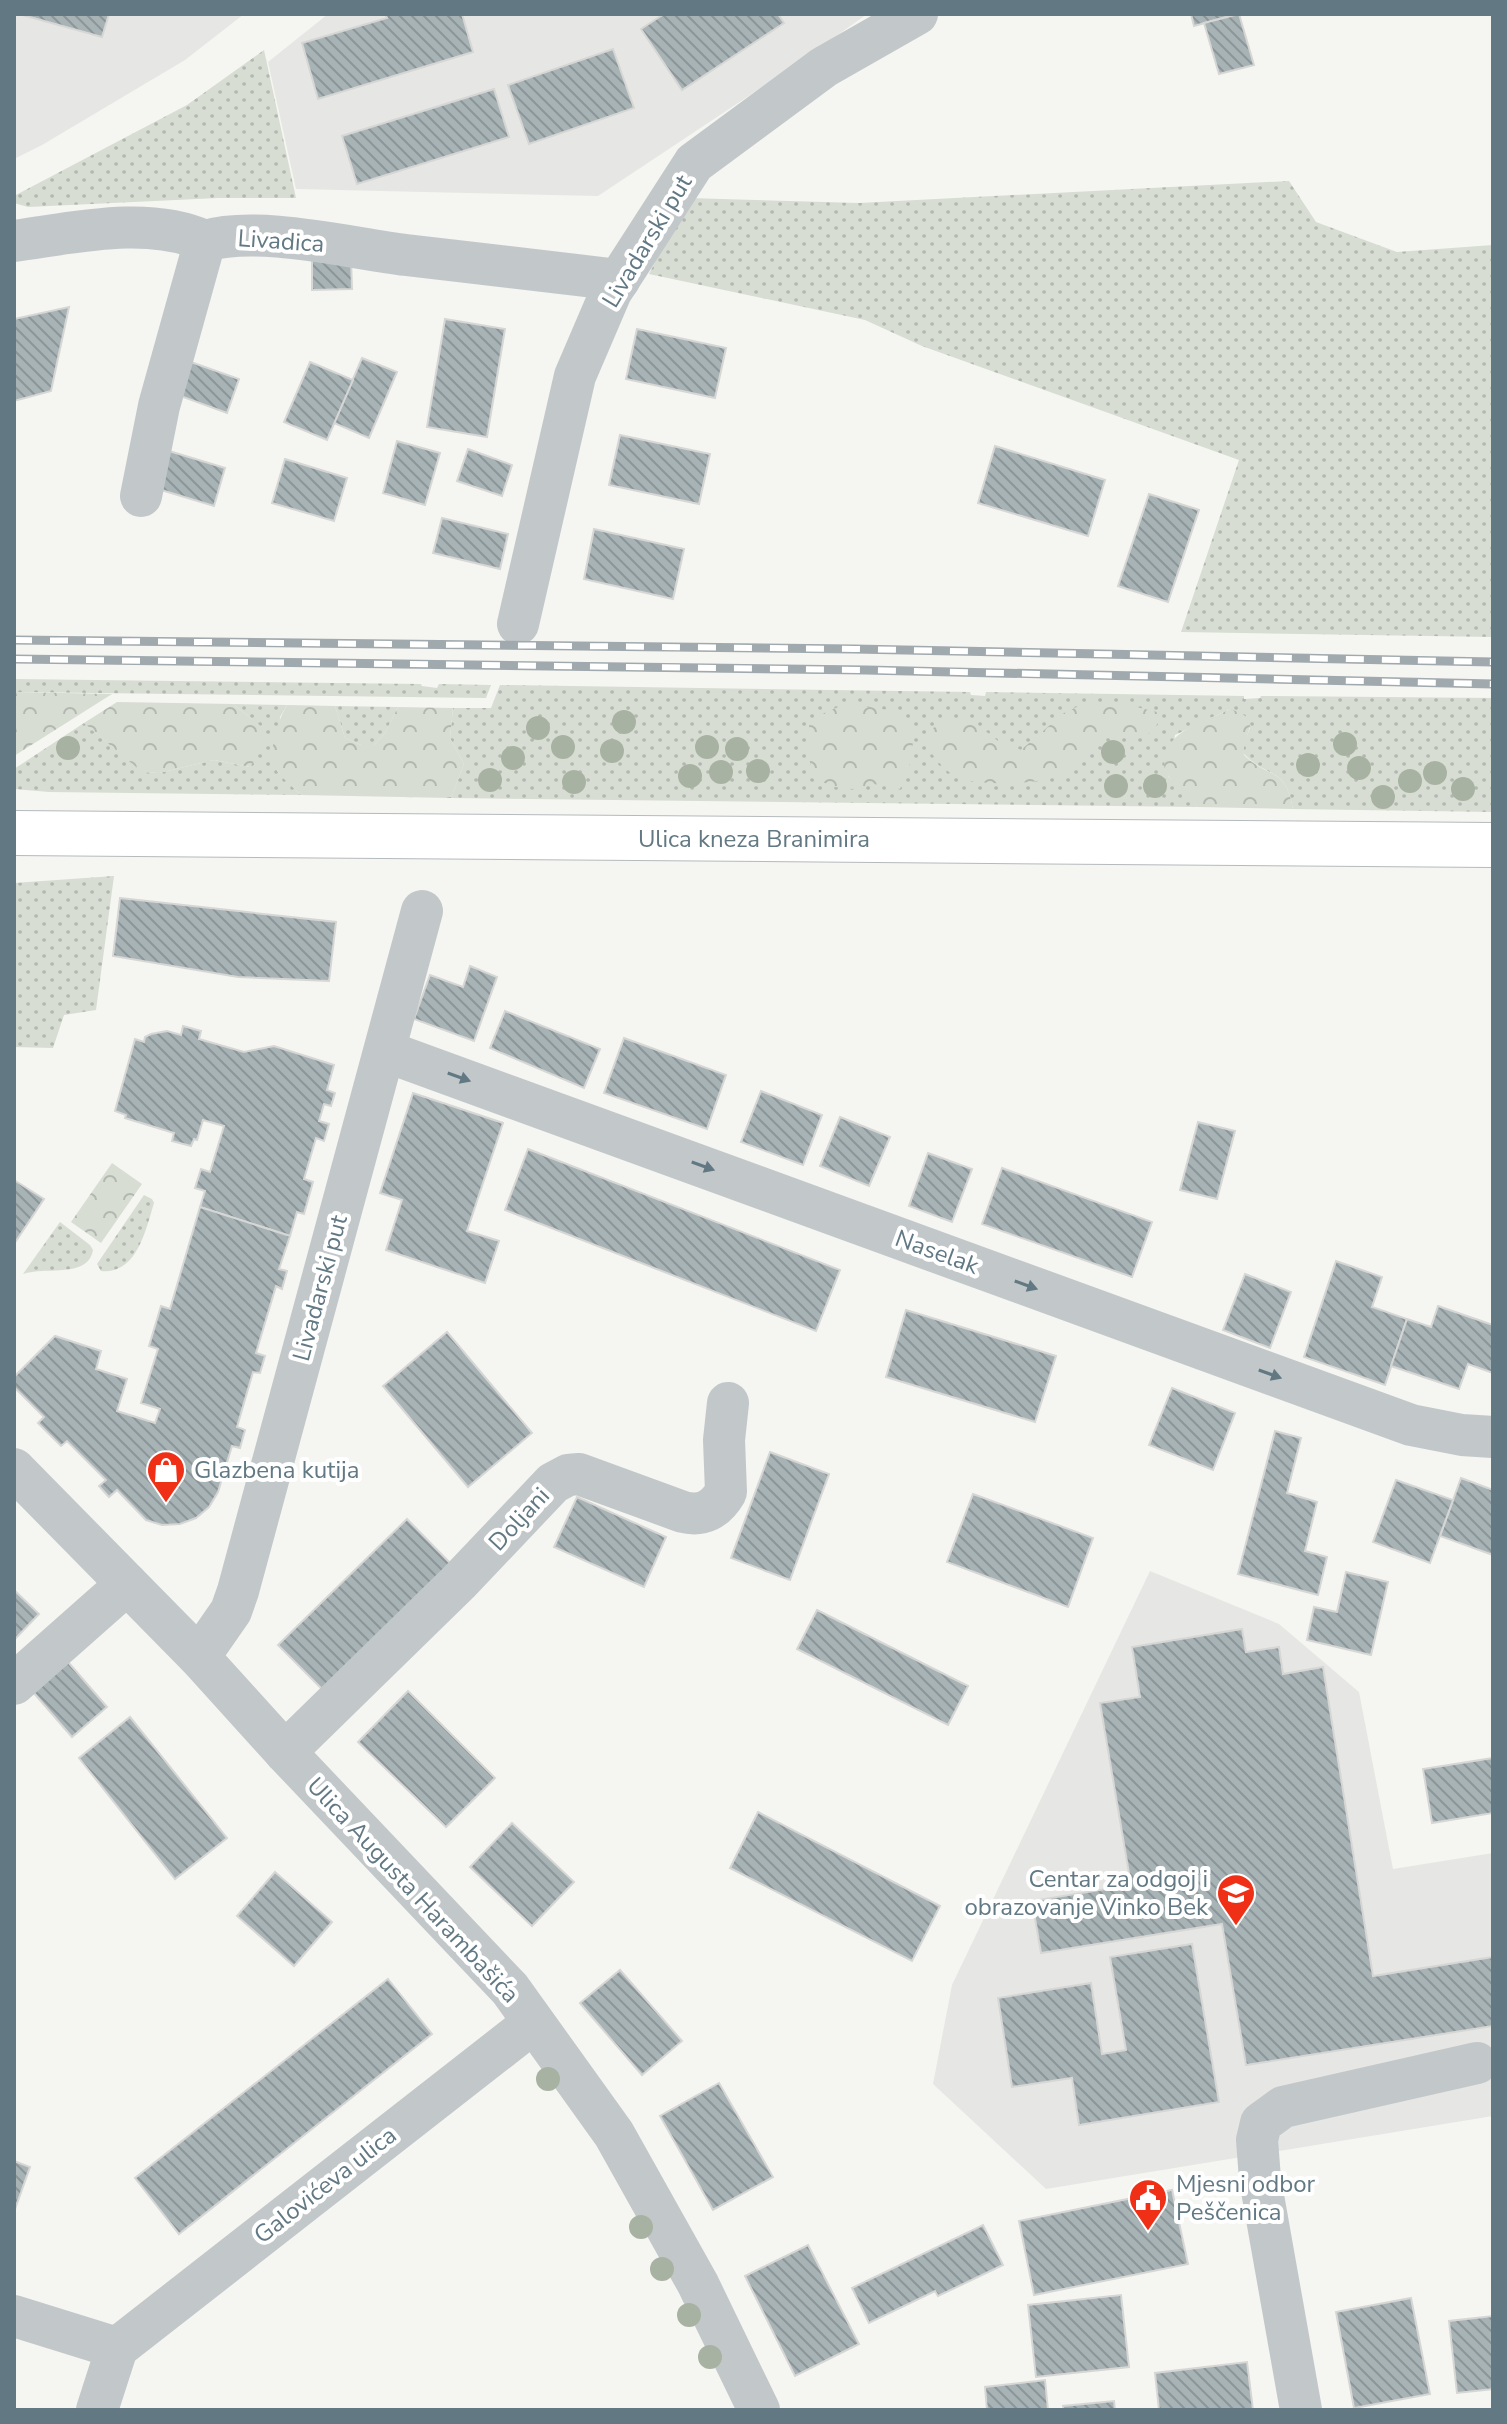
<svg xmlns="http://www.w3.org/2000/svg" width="1507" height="2424" viewBox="0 0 1507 2424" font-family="'Nunito Sans',sans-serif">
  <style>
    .built { fill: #e6e6e4 }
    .grass { fill: url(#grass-dots) }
    .forest { fill: url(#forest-crowns) }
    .building { fill: url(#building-back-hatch); stroke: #d6d6d4; stroke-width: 2 }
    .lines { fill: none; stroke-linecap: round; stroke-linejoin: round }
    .major-casing { stroke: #b5babd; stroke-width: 46 }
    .minor { stroke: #c2c7c9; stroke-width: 42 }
    .major { stroke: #fff; stroke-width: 44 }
    .rail-casing { stroke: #a0a9ad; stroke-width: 9 }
    .rail { stroke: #fff; stroke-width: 6; stroke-dasharray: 18; stroke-linecap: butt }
    .tree { fill: #a8b2a2 }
    .oneway { fill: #627984 }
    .labels { text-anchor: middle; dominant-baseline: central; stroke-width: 8; stroke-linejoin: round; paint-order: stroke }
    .street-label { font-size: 24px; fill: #627984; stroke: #fff }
    .poi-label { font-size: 24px; fill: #627984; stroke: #fff; text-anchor: start }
  </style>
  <defs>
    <pattern id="grass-dots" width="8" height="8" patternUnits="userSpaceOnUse" patternTransform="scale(2)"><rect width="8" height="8" fill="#d7ddd2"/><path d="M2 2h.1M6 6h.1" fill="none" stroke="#b2b8b0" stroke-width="1.8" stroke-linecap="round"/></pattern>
    <pattern id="forest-crowns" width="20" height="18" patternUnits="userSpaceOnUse" patternTransform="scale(2)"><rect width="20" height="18" fill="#d7ddd2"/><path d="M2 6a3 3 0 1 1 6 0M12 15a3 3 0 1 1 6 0" fill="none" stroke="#b2b8b0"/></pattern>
    <pattern id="building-back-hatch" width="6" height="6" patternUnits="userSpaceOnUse" patternTransform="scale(2)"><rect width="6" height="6" fill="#a8b3b6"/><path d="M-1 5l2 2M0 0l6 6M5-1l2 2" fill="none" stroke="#8c969a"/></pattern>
  </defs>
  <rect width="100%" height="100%" fill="#f5f5f1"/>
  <g class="built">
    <path d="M14,14H244L185,60L42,145L14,159Z"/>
    <path d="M328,14H867L803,60L598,196L296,189L268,62Z"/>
    <path d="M1150,1571L1279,1624L1359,1692L1393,1869L1493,1853V2116L1046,2189L933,2084L952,1985Z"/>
  </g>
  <g class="grass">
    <path d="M264,50L296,198H218L28,207L14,203V196L187,105Z"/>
    <path d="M1289,181L1316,222L1397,252L1493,245V637L1181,632L1239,460L922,346L865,320L649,274L688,198L859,203Z"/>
    <path d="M14,679L421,684L422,686L437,688L439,684L491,685L486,698L14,692Z"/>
    <path d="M500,685L970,692L971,695L985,696L986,692L1244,696V699L1260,698L1261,696L1493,698V812L1293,809C1285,766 1270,780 1244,754L1243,745L1250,728L1230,709L1175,735L1168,776L1191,797L1197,807L451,798L464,764L450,738L453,708H491Z"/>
    <path d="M233,704L287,705L280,717L277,771L301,795L49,792L14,789V769L84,723L143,772L159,773L214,760L250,767L252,719Z"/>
    <path d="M335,706L398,707L385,733L374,745H361L345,738Z"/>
    <path d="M114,876L96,1010L64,1015L53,1048L14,1047V883Z"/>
    <path d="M144,1195L152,1199L154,1203C146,1229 137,1275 101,1271L97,1264Z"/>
    <path d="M60,1222L90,1245L93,1250C88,1279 46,1266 23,1274Z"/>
  </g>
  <g class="forest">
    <path d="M14,692L112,694L14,756Z"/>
    <path d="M117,702L233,704L262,727C264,744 260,753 250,767L214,760L159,773L142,772L84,723Z"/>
    <path d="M846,704C860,706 877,707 891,711C925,722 912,766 900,789L874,784L853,789L835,787L812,778L807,737L810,722L826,712Z"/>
    <path d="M1083,704H1124L1157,712L1161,718C1140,756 1127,723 1103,739C1089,748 1082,765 1066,773C1040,785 990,786 962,779C947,775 929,753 924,739L933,728L957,718L973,721L998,741L1021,750L1064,713Z"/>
    <path d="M287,705L335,706L345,738L361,745H374L385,733L398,707L453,708L450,738L464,764L451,798L301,795C294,788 284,780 278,772C266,754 277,722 287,705Z"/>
    <path d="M1230,709C1266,721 1242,729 1244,755C1270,780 1285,766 1293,809L1197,807C1189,794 1175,786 1167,774C1163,767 1164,762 1166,755C1170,729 1208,721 1230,709Z"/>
    <path d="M112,1163L142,1184L101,1243L71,1222Z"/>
  </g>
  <g class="building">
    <path d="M19,14H109L102,37Z"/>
    <path d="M385,14H462L473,52L318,99L302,43L387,18Z"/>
    <path d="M664,14H778L784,23L682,90L641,29Z"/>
    <path d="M1191,14H1237L1194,26Z"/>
    <path d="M1239,14L1254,65L1219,74L1204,23Z"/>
    <path d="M613,49L634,108L529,144L508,85Z"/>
    <path d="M494,89L509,137L357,184L342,136Z"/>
    <path d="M312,258H351L352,289L312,290Z"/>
    <path d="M69,307L51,391L14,401V319Z"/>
    <path d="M445,319L505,329L487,437L427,427Z"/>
    <path d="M637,329L726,348L715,398L626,379Z"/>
    <path d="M362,358L397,372L369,438L334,423Z"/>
    <path d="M188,361L239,379L227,413L175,394Z"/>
    <path d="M310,362L353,380L327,440L284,422Z"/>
    <path d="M620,435L710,454L699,504L609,485Z"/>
    <path d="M397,441L440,453L425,505L383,493Z"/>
    <path d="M995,446L1105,480L1088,536L978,503Z"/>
    <path d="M468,449L512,465L502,496L457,481Z"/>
    <path d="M169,451L225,468L214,506L158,489Z"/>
    <path d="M285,459L347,478L334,521L272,503Z"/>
    <path d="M1149,494L1199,510L1168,602L1118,586Z"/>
    <path d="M442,518L508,534L500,569L433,553Z"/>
    <path d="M594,529L684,549L673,599L584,579Z"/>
    <path d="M120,898L336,922L329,981L238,977L113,956Z"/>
    <path d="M470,966L497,977L474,1041L414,1019L430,975L463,987Z"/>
    <path d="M505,1011L600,1049L584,1088L490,1048Z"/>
    <path d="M183,1026L201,1031L199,1039L244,1052L274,1046L334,1065L327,1090L335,1093L331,1106L324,1104L319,1121L329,1124L324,1141L316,1138L304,1179L313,1182L304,1214L297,1212L290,1236L200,1207L205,1191L195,1188L201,1169L210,1172L224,1126L203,1120L197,1140L194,1139L191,1146L172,1141L174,1133L125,1118L126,1115L115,1111L135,1039L144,1042L145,1037L151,1034L167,1031L181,1035Z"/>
    <path d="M624,1038L726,1075L707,1129L604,1093Z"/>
    <path d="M761,1091L822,1115L803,1165L741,1142Z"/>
    <path d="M413,1093L503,1123L467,1231L499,1241L485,1283L386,1250L402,1200L380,1193Z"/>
    <path d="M840,1117L890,1137L869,1186L820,1166Z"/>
    <path d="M1198,1122L1235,1131L1217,1199L1180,1190Z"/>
    <path d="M528,1149L840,1270L816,1331L505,1210Z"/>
    <path d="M928,1153L972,1169L952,1222L909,1206Z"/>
    <path d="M1002,1168L1152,1222L1132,1277L982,1224Z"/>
    <path d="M14,1180L44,1199L14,1244Z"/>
    <path d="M200,1207L290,1236L279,1269L287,1271L282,1289L276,1286L256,1353L265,1356L260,1373L253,1372L237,1427L245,1430L240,1448L232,1446L218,1492L209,1507L196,1518L180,1524L162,1525L146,1520L117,1490L109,1497L99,1486L106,1480L67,1441L61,1446L38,1423L44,1417L14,1387V1377L55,1336L101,1351L96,1369L127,1379L117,1411L155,1423L160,1409L141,1403L158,1349L149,1346L161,1306L170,1309Z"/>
    <path d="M1336,1261L1382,1277L1372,1307L1407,1319L1385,1385L1304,1357Z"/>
    <path d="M1245,1274L1291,1292L1270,1348L1223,1330Z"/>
    <path d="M1438,1306L1493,1325V1373L1468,1364L1459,1389L1391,1366L1407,1319L1431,1327Z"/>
    <path d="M906,1310L1056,1356L1035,1422L886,1377Z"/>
    <path d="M447,1332L532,1433L468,1487L383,1386Z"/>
    <path d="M1172,1388L1235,1413L1213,1470L1149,1445Z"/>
    <path d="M1275,1431L1301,1438L1287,1493L1317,1502L1305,1551L1327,1557L1318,1595L1238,1574Z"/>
    <path d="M770,1452L829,1474L790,1580L731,1558Z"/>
    <path d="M1461,1478L1493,1490V1555L1440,1536Z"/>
    <path d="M1396,1480L1453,1500L1430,1563L1373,1542Z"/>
    <path d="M973,1494L1093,1538L1068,1607L947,1562Z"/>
    <path d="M577,1497L666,1537L644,1587L554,1547Z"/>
    <path d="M407,1519L455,1568L326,1693L278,1645Z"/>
    <path d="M1346,1572L1388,1582L1371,1655L1307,1640L1314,1607L1337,1612Z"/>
    <path d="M14,1590L39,1614L14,1640Z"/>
    <path d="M817,1610L968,1686L948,1725L797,1649Z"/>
    <path d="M1242,1629L1246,1652L1279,1647L1283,1674L1323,1667L1373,1976L1493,1957V2026L1246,2065L1222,1924L1041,1953L1032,1901L1131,1885L1100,1703L1140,1697L1132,1647Z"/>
    <path d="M68,1662L107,1707L72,1737L33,1692Z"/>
    <path d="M408,1691L495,1778L446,1827L358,1742Z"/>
    <path d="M130,1717L227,1838L175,1879L79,1758Z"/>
    <path d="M1493,1758V1813L1432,1823L1423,1769Z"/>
    <path d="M758,1812L940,1906L912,1961L730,1868Z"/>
    <path d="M512,1823L574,1882L532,1926L470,1867Z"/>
    <path d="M275,1872L332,1922L294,1966L237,1916Z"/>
    <path d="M1192,1944L1219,2102L1079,2125L1072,2078L1012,2087L998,1998L1091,1983L1102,2054L1126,2050L1110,1957Z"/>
    <path d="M620,1970L682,2041L642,2075L580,2003Z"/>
    <path d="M388,1979L432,2034L179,2234L135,2178Z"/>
    <path d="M719,2083L773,2177L713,2210L660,2116Z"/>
    <path d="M14,2161L30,2167L14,2212Z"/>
    <path d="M1172,2190L1188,2264L1034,2295L1019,2221Z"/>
    <path d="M983,2225L1003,2265L938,2296L935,2291L869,2323L852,2288Z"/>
    <path d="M808,2245L859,2344L795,2376L745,2276Z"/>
    <path d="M1121,2295L1129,2367L1036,2377L1028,2305Z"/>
    <path d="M1411,2298L1430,2394L1354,2408L1336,2312Z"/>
    <path d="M1493,2316V2389L1457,2393L1449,2321Z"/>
    <path d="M1247,2362L1253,2410H1159L1155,2373Z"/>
    <path d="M1045,2380L1048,2410H987L985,2387Z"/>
    <path d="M1114,2401L1115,2410H1064L1063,2406Z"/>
  </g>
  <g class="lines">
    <defs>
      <path id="major" d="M14,833L1493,845"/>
    </defs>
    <use href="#major" class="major-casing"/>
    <g class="minor">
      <path d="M14,241C73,233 148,215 205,241"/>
      <path d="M205,241C258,225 349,248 406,255C477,264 548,272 619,280"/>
      <path d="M141,496L159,406L205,241"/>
      <path d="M518,624L575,376L611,292L694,163L824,67L917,14"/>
      <path d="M385,1051L1411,1425L1462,1435L1493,1437"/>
      <path d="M14,1469L199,1657L285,1752L510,1989L614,2134L698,2284L759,2410"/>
      <path d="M199,1657L231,1611L238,1591L422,911"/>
      <path d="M14,1684L127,1584"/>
      <path d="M285,1752L459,1582L553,1483L568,1475L579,1474L683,1512C703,1517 716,1509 726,1492L724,1440L728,1403"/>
      <path d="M14,2316L117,2348"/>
      <path d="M97,2410L117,2348L533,2023"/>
      <path d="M1301,2410L1260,2179L1257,2140L1261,2123L1283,2107L1477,2063"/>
    </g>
    <use href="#major" class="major"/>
    <defs>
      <g id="rail">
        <path d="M14,640L854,649L1493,662"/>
        <path d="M14,659L866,670L1493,684"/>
      </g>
    </defs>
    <use href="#rail" class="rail-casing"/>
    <use href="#rail" class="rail"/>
  </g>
  <g class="tree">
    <circle cx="624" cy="722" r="12"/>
    <circle cx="538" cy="728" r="12"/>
    <circle cx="1345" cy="744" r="12"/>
    <circle cx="563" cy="747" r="12"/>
    <circle cx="707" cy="747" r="12"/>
    <circle cx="68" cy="748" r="12"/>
    <circle cx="737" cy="749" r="12"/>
    <circle cx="612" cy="751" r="12"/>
    <circle cx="1113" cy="752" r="12"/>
    <circle cx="513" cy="758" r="12"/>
    <circle cx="1308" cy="765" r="12"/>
    <circle cx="1359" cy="768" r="12"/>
    <circle cx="758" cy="771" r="12"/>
    <circle cx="721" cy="772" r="12"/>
    <circle cx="1435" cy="773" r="12"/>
    <circle cx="690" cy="776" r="12"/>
    <circle cx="490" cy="780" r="12"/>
    <circle cx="1410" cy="781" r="12"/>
    <circle cx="574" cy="782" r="12"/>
    <circle cx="1116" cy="786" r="12"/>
    <circle cx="1155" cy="786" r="12"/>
    <circle cx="1463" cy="789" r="12"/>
    <circle cx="1383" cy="797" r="12"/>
    <circle cx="548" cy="2079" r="12"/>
    <circle cx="641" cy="2227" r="12"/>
    <circle cx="662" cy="2269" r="12"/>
    <circle cx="689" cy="2315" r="12"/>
    <circle cx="710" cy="2357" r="12"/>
  </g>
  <defs><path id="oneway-solid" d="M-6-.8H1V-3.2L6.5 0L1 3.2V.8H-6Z" transform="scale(2)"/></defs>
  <g class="oneway">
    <use href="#oneway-solid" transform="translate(459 1077) rotate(20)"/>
    <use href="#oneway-solid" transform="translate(703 1166) rotate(20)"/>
    <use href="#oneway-solid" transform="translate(1026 1285) rotate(20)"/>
    <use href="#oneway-solid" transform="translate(1270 1374) rotate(20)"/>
  </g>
  <defs>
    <symbol id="shop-pin" viewBox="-11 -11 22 30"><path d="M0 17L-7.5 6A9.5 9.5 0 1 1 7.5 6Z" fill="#ef3017" stroke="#fff"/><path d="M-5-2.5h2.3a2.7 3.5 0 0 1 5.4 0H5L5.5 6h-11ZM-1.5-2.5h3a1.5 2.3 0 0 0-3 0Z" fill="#fff"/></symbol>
    <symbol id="school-pin" viewBox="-11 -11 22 30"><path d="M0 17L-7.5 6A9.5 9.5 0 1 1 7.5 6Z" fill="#ef3017" stroke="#fff"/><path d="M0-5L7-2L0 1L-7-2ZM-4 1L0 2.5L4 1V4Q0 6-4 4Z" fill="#fff"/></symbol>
    <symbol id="civic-pin" viewBox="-11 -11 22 30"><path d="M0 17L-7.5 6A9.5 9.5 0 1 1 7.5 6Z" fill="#ef3017" stroke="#fff"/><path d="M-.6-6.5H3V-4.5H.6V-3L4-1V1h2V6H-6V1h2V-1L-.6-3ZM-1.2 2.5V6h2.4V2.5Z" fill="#fff"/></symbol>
  </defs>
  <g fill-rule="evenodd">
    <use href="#shop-pin" x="144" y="1448" width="44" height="60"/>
    <use href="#school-pin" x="1214" y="1871" width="44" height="60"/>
    <use href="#civic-pin" x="1126" y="2176" width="44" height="60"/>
  </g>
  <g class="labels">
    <g class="street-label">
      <text transform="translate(281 241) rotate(4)">Livadica</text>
      <text transform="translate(647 241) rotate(-59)">Livadarski put</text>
      <text x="754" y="839">Ulica kneza Branimira</text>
      <text transform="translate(937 1252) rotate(20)">Naselak</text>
      <text transform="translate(320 1288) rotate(-75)">Livadarski put</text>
      <text transform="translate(519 1519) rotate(-47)">Doljani</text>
      <text transform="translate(413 1890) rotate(47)">Ulica Augusta Harambašića</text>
      <text transform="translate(325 2185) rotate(-38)">Galovićeva ulica</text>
    </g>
    <g class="poi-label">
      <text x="194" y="1470">Glazbena kutija</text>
      <text x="1208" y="1879" text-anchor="end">Centar za odgoj i<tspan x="1208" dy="28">obrazovanje Vinko Bek</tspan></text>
      <text x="1176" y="2184">Mjesni odbor<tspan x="1176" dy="28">Peščenica</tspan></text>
    </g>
  </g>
  <rect width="1507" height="2424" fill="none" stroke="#627984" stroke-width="32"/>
</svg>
